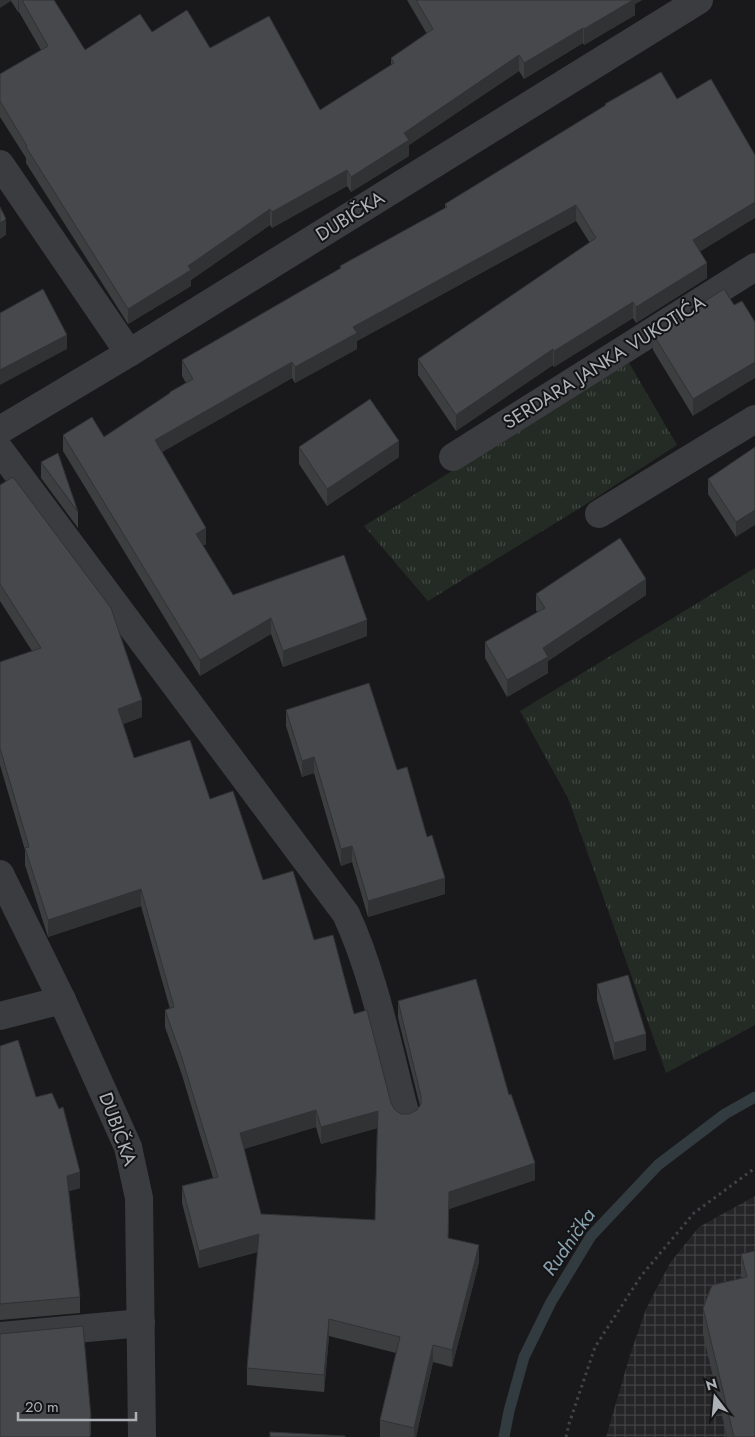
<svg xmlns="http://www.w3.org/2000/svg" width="755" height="1437" viewBox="0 0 755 1437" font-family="Jost,sans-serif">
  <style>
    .industrial { fill: url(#industrial-grid) }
    .grass { fill: url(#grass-tufts) }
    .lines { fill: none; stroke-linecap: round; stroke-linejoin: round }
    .stream { stroke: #323b40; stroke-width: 11 }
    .path { stroke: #414346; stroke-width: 3; stroke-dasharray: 2.5 4; stroke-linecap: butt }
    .street { stroke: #3b3c3f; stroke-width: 28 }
    .wall { fill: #3c3e40; fill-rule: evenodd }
    .shaded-wall { fill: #313234 }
    .building { fill: #46484b; stroke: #313234; fill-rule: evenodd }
    .labels { text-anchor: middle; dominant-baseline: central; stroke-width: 4; stroke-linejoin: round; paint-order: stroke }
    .street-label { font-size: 19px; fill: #adb2b9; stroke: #141416 }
    .water-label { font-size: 20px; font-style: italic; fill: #88a2b0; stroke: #141416 }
  </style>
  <defs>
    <pattern id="industrial-grid" width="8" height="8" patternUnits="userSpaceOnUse" patternTransform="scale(1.25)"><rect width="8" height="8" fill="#252528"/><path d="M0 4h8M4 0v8" fill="none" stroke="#424245"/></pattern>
    <pattern id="grass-tufts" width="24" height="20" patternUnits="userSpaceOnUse" patternTransform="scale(1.25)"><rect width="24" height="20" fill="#242b24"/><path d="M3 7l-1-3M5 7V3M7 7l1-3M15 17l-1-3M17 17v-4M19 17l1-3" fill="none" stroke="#414742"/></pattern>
  </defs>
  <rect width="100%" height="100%" fill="#19191b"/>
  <path class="industrial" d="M755,1196V1437H606L630,1355L646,1309L670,1263L699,1227Z"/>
  <g class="grass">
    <path d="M628,361L677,445L580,508L428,601L364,526Z"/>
    <path d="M755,568V1025L666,1073L568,798L520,711Z"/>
  </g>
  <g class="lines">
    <path class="stream" d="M504,1437L509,1411L524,1357L551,1302L591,1236L658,1165L725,1114L755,1097"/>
    <path class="path" d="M566,1437L569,1424L595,1347L641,1276L694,1213L755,1168"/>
    <g class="street">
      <path d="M0,164L129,353"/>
      <path d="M0,430L129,353L699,0"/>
      <path d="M0,450L346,914C375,977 388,1048 406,1116"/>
      <path d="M453,457L755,267"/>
      <path d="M599,514L755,419"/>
      <path d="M0,874L62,1000L128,1147L139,1198L142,1437"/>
      <path d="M0,1016L62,1000"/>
      <path d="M0,1336L141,1323"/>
    </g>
  </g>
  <g class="wall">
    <path d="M0,0H54L85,50L152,32L210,48L320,110L391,65V58L427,34L407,0H642L635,4V15L584,45L583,43L524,79L519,71L409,145V156L351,192L347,186L272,228L270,225L191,280V286L128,324L26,163V158L0,117V74L41,50L19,12H18L11,1Z"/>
    <path d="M605,104L700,252L707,278L636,323L633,318L554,367L553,365L456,431L418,375V359L590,243L576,221L357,341V349L295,383L292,378L162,452L206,544L203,545L233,595L367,636L283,667L271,634L200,676L63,451V435L104,437L170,394V392L186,383L182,376V360L340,269V266L445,208V204L605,106Z"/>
    <path d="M734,305L693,416L653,350V334Z"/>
    <path d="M299,447L399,457L327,506L299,464Z"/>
    <path d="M755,447L736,537L708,494V479Z"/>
    <path d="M41,462L78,512V528L41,478Z"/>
    <path d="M0,485L142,717L123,724L134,758L210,799L263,880L314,940L354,1014L391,1103L395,1110L401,1114H409L417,1110L420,1106L398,1018V1001L509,1095L535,1180L449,1209L448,1238L479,1262L452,1367L433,1362L416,1437H380V1420L396,1353L329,1336L324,1392L247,1385V1368L258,1252L199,1268L182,1203V1186L213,1178L182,1075L165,1027V1010L170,1009L141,906L48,937L25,865V850L0,765V662L32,651L0,601ZM316,1127L321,1144L377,1128L375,1220L261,1214L244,1149Z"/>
    <path d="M536,594L646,595L548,661V673L507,697L485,658V642L537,612L536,610Z"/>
    <path d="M286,710L397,770L427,837L445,894L368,917L352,862L341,866L314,773L302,777L286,726Z"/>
    <path d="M597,984L646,1050L614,1060L597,1000Z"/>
    <path d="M0,1046L36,1097L80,1188L69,1191L80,1297V1313L0,1320Z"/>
    <path d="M755,1251V1437H727L703,1334V1308L741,1279V1254Z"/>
    <path d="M91,1417V1435L0,1437Z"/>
  </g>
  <g class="shaded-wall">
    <path d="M0,0H11V1L0,8Z"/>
    <rect x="18" y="0" width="1" height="12"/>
    <path d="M631,0H642L635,4V15L584,45V29Z"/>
    <path d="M583,28V43L524,79V63Z"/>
    <path d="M519,55V71L409,145V156L351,192V177L404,133Z"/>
    <path d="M347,170V186L272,228V212Z"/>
    <path d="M755,202V218L693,256V240Z"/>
    <path d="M576,205V221L357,341V349L295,383V367L353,327Z"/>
    <path d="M270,209V225L191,280V286L128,324V309L188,266Z"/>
    <path d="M6,219V235L0,239V223Z"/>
    <path d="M707,263V278L636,323V307Z"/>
    <path d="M633,302V318L554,367V351Z"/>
    <path d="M67,335V349L0,385V370Z"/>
    <path d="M553,349V365L456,431V415Z"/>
    <path d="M292,362V378L155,456V440Z"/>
    <path d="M755,362V378L693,416V399Z"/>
    <path d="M399,441V457L327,506V489Z"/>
    <path d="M755,510V525L736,537V522Z"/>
    <path d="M206,528V544L196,550V534Z"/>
    <path d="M646,579V595L548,661V673L507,697V680L543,648Z"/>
    <path d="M271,618V634L200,676V660Z"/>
    <path d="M367,620V636L283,667V651Z"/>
    <path d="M142,700V717L118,726V709Z"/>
    <path d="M314,757V773L302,777V761Z"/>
    <path d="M352,846V862L341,866V849Z"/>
    <path d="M445,878V894L368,917V901Z"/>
    <path d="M141,889V906L48,937V920Z"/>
    <path d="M646,1034V1050L614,1060V1043Z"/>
    <path d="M316,1110V1127L240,1150V1133Z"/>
    <path d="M378,1111V1128L321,1144V1127Z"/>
    <path d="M535,1163V1180L449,1209L448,1255L449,1192Z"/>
    <path d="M80,1172V1188L67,1192V1176Z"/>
    <path d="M259,1234V1251L199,1268V1251Z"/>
    <path d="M479,1245V1262L452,1367V1350Z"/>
    <path d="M329,1319V1336L324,1392V1375Z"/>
    <path d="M433,1345V1362L416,1437H414V1428Z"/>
  </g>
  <g class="building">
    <path d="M22,0H54L85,50L140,14L152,32L187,10L210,48L269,16L320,110L394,63L391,58L433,29L416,0H633L584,29L583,28L524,63L519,55L404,133L409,140L351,177L347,170L272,212L270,209L188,266L191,270L128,309L26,147L27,146L0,101V74L48,46Z"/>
    <path d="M661,72L677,99L711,79L755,155V202L693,240L707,263L636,307L633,302L554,351L553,349L456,415L418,359L596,238L576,205L353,327L357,333L295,367L292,362L155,440L206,528L196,534L233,595L344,555L367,620L283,651L271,618L200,660L63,435L92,417L104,437L170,393V392L193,379L182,360L341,268L340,266L447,207L445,204L606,105L605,104Z"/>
    <path d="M0,207L6,219L0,223Z"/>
    <path d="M43,289L67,335L0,370V313Z"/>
    <path d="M724,289L734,305L742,301L755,322V362L693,399L653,334Z"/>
    <path d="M370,399L399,441L327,489L299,447Z"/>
    <path d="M755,447V510L736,522L708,479Z"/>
    <path d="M58,453L78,512L41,462Z"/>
    <path d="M13,477L111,608L142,700L118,709L134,758L190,740L210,799L233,791L263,880L293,871L314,940L333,935L354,1014L367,1010L391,1103L395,1110L401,1114H409L417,1110L421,1104V1096L398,1001L476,979L509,1095L511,1094L535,1163L449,1192L448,1238L479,1245L452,1350L433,1345L414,1428L380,1420L400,1337L329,1319L324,1375L247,1368L259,1234L199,1251L182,1186L218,1177L182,1058L165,1010L174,1007L141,889L48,920L25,848L29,847L0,748V662L41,648L0,584V485ZM316,1110L321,1127L378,1111L375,1220L261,1214L240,1133Z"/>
    <path d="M620,538L646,579L543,648L548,657L507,680L485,642L545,608L536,594Z"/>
    <path d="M369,683L397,770L407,767L427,837L432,835L445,878L368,901L352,846L341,849L314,757L302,761L286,710Z"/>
    <path d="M628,975L646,1034L614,1043L597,984Z"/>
    <path d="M18,1040L36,1097L52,1093L59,1109L63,1107L80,1172L67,1176L80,1297L0,1304V1046Z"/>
    <path d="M755,1251V1437H734L703,1308L712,1285L747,1277L741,1254Z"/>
    <path d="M83,1326L91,1417H90V1437H0V1334Z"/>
    <path d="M270,1432L345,1436V1437H270Z"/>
  </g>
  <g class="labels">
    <g class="street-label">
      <text transform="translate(350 216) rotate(-32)">DUBIČKA</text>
      <text transform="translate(604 362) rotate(-32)">SERDARA JANKA VUKOTIĆA</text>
      <text transform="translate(118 1129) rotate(70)">DUBIČKA</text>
    </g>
    <g class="water-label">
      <text transform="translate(569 1242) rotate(-55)">Rudnička</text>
    </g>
  </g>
  <g transform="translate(715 1397) rotate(344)" stroke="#141416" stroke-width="4" paint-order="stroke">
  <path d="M0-4L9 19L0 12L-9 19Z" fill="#adb2b9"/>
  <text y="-8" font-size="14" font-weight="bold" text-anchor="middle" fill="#adb2b9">N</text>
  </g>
  <path d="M18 1412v8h118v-8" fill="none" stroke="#adb2b9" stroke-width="2.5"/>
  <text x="25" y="1412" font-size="15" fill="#adb2b9" stroke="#141416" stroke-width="4" paint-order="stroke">20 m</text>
</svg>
